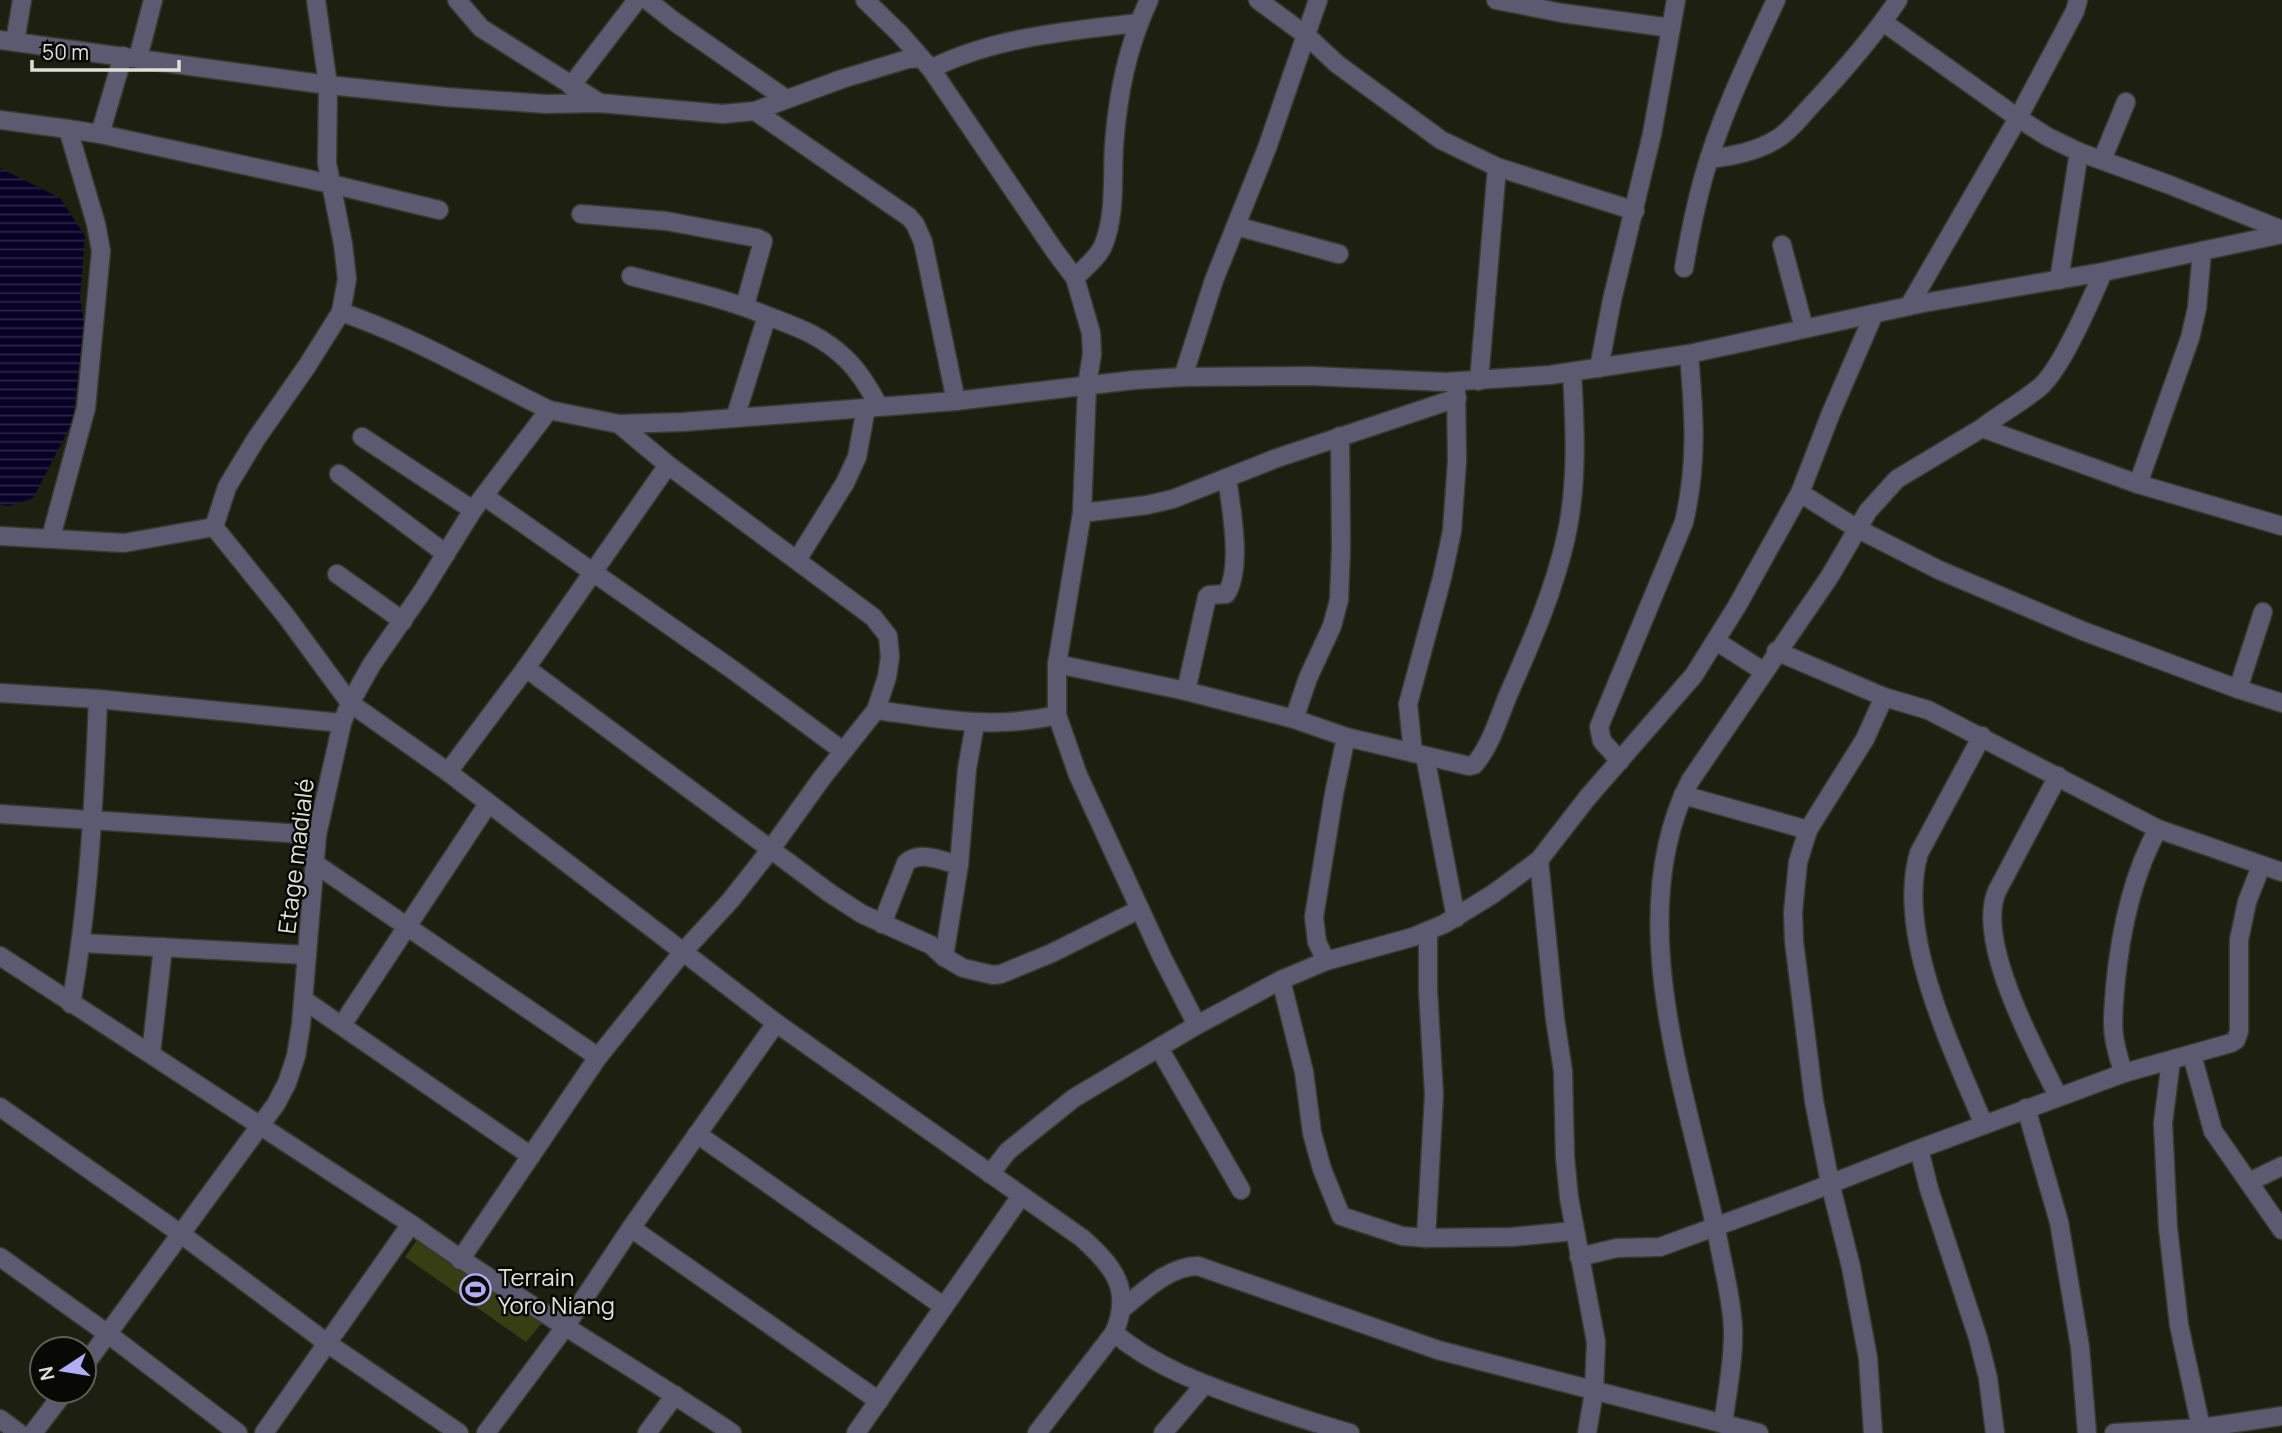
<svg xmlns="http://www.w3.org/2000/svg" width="2282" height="1433" viewBox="0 0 2282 1433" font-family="Manrope,sans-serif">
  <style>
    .garden { fill: #383e13 }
    .water { fill: url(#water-rules) }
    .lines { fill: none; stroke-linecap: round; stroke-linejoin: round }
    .minor-casing { stroke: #383a2d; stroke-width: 21 }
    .minor { stroke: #5b5a70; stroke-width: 18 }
    .labels { text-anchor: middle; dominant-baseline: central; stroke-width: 5; stroke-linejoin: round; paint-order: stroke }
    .street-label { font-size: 24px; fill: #dfe1d8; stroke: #080904 }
    .poi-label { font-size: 24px; fill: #dfe1d8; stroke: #080904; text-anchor: start }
  </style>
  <defs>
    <pattern id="water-rules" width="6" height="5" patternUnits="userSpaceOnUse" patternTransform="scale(1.75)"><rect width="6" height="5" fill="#090025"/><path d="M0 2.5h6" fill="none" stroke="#2c2544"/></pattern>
  </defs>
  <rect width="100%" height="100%" fill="#1d1f11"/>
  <path class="garden" d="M422,1233L542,1323L526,1342L405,1257Z"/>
  <path class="water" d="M0,168L60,198L85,236L80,298L84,323L73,421L33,498L9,506L0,505Z"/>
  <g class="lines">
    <defs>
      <g id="minor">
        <path d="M457,0L481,28L600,103"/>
        <path d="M647,0L675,22L786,99"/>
        <path d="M865,0L900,34L931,69L1054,250L1075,278L1091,333L1092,354L1087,385L1082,513"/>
        <path d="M1258,0L1307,36L1337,64L1441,140L1497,167L1635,211"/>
        <path d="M1496,0L1562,13L1671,28"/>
        <path d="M1883,22L2018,118L2048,137L2079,152L2170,185L2282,230"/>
        <path d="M0,40L328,85L446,97L546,104L600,103L723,114L755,111L842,79L908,59L921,58"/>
        <path d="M15,42L22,0"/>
        <path d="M138,58L153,0"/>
        <path d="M931,69C994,37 1069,31 1138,23"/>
        <path d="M571,86L637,0"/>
        <path d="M755,111L909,217L915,224L923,242L956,401"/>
        <path d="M0,120L68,129L96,224L101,251L86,408L51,537"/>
        <path d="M68,129L100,134L123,56"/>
        <path d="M100,134L331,184L439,210"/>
        <path d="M1709,159C1732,156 1756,152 1777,139C1789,132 1798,120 1808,109C1840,75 1872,39 1898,0"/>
        <path d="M2102,160L2126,102"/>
        <path d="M581,214L666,221L757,238L763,241L745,305"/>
        <path d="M1236,226L1339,254"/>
        <path d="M1782,245L1804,328"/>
        <path d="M1684,268C1689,238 1695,208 1703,179C1720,117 1749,58 1776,0"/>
        <path d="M631,276C676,288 722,297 765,315C796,327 820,334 845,358C860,372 869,389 879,406"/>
        <path d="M1075,278C1085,267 1097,259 1103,246C1116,215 1112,178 1114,145C1118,94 1127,47 1149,0"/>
        <path d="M2059,280L2079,152"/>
        <path d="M1909,306L2018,118L2075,11L2078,0"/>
        <path d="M341,312C414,337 480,376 549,410"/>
        <path d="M1599,368L1612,300L1652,134L1676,0"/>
        <path d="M1183,377L1214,280L1267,148L1318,0"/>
        <path d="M1479,381L1497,167"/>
        <path d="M735,418L767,316"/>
        <path d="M1982,428C2000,414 2022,402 2040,387C2062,368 2091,300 2103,272"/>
        <path d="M362,437L473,510"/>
        <path d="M339,474L446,554"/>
        <path d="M2138,484L2190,338L2197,308L2202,251"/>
        <path d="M1800,493L1856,528L1939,570L2083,631L2238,689L2282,703"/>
        <path d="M484,496L733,670L843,751"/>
        <path d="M214,527L227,487L256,439L307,366L341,312L347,279L343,244L327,163L328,85L316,0"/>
        <path d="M0,536L124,543L214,527L286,616L350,703L448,772L776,1023L1082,1238C1113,1266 1133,1289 1114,1333L1037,1433"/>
        <path d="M797,560L845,483L857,457L866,408"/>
        <path d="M337,574L403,621"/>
        <path d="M1716,641L1763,671"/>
        <path d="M1776,651L1884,697L1928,710L2158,829L2282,872"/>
        <path d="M1057,664L1186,691L1294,719L1346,737L1469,766L1474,765C1491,746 1499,716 1509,693C1531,643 1554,591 1566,537C1578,483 1575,426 1572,372"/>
        <path d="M526,668L831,894L862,914L931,945L944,957L963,968L993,975L1001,974L1052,953L1140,909"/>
        <path d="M2238,689L2263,612"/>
        <path d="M1186,691L1207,597L1209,595L1226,594C1243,569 1231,507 1227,478"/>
        <path d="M0,693L98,699L342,723"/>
        <path d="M876,710C940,719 993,730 1057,715"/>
        <path d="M1294,719L1308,678L1332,626L1339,600L1341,548L1340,436"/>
        <path d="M1982,736L1919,853C1895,934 1953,1050 1984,1125"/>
        <path d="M1413,753L1408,704L1442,578L1452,531L1457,461L1456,389"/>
        <path d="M1425,756L1456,918"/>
        <path d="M1620,761L1602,741L1599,727L1684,522C1698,462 1694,414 1689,354"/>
        <path d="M448,772L526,668L668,465"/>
        <path d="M2058,776L1997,891C1975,941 2035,1050 2058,1096"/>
        <path d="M1683,795L1808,830"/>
        <path d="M0,814L317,835"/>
        <path d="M1539,860L1555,1019L1563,1071L1565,1157L1569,1198L1596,1342L1594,1392L1587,1433"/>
        <path d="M314,863L598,1057"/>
        <path d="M882,924L906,863C920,850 942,861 959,865"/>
        <path d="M81,943L307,955"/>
        <path d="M0,956L411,1224C515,1299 626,1362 732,1433"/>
        <path d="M944,957L959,865L967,769L975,724"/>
        <path d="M1326,961L1317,942L1314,917L1334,794L1346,737"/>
        <path d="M1281,980L1304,1072L1312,1133L1322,1169L1341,1216L1402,1236L1426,1238L1512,1237L1574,1231"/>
        <path d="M304,1000L531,1156"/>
        <path d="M71,1004C89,903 94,802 98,699"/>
        <path d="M342,1025L488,804"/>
        <path d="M1197,1025L1162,957L1078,775L1057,715V664L1082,513L1147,505L1173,499L1277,458L1457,398"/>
        <path d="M1159,1048L1241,1190"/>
        <path d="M151,1054L163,947"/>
        <path d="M2192,1055L2213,1131L2282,1230"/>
        <path d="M2171,1061L2163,1123L2168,1228L2179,1325L2201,1428"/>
        <path d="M2124,1073C2120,1063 2117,1052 2115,1042C2111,1024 2114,1006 2115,988C2120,934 2131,877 2158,829"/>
        <path d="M0,1107L181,1234L327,1343L459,1433"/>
        <path d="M2026,1108L2059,1222L2080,1347L2087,1433"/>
        <path d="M697,1134L943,1306"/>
        <path d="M1919,1149L1929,1189L1978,1338L1988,1378L1995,1433"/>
        <path d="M990,1174L1008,1151L1074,1098L1197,1025L1281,980L1326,961L1413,937L1444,924L1493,894L1539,860L1588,797L1694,675L1737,606L1800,493L1831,413L1874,314"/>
        <path d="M2249,1182L2282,1166"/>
        <path d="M631,1228L879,1401"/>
        <path d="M1426,1238L1434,1095L1428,990V931"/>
        <path d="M0,1257L108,1334L238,1433"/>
        <path d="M1579,1257L1617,1248L1660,1247L1802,1195L1919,1149L2124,1073L2231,1043L2236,1040L2239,1031V940L2247,902L2261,866"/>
        <path d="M460,1260L598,1057L682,953L730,901L771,849L822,778L876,710L887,677L890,657L888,636L873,617L668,465L619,424"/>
        <path d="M1122,1309C1143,1292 1169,1266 1198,1266L1438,1350L1759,1433"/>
        <path d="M1114,1333C1155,1367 1203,1384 1253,1402C1285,1413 1317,1424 1350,1433"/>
        <path d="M84,1366L276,1104L287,1083L296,1056L301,1025L317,835L342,723L350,703L372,664L422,592L473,510L549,410L619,424L683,422L956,401L1134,380L1183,377L1311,376L1446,382L1550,375L1689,354L1923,303L2103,272L2282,234"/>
        <path d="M0,1419L19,1433"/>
        <path d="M1723,1424C1727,1393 1734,1360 1733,1329C1732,1301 1724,1271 1719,1244C1690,1101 1619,920 1690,781L1830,576L1868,511L1897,479L1982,428L2138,484L2282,526"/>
        <path d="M33,1433L65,1391"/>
        <path d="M264,1433L411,1224"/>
        <path d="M486,1433L565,1327L631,1228L776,1023"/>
        <path d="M647,1433L675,1395"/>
        <path d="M856,1433L1021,1196"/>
        <path d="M1163,1433L1204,1385"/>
        <path d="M1873,1433L1868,1358L1851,1267L1830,1183L1814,1101L1794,941L1793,912L1798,862L1808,830L1865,739L1884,697"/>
        <path d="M2114,1433L2201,1428L2282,1416"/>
      </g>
    </defs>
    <use href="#minor" class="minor-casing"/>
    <use href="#minor" class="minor"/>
  </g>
  <defs>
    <symbol id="stadium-ring" viewBox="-11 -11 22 22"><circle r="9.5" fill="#080904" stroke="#b3adf9" stroke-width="1.5"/><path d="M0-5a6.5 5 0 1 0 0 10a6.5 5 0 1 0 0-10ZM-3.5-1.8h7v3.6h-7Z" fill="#b3adf9"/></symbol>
  </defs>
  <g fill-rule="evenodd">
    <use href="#stadium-ring" x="458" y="1272" width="35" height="35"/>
  </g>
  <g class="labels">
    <g class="street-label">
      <text transform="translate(295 856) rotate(-83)">Etage madialé</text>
    </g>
    <g class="poi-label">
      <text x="498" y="1276">Terrain<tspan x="498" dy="28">Yoro Niang</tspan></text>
    </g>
  </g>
  <g transform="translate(63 1370) rotate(258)"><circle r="33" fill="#080904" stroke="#5e5f59" stroke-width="2"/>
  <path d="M0-5L12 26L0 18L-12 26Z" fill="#b3adf9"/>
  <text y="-10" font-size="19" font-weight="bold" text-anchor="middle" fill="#dfe1d8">N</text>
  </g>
  <path d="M32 60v10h147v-10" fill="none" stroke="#dfe1d8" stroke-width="3.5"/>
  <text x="42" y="60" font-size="21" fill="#dfe1d8" stroke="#080904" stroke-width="5" paint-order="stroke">50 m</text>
</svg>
